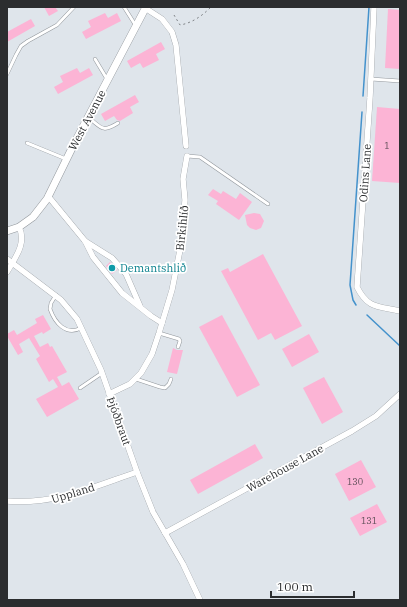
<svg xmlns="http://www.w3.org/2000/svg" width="407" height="607" viewBox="0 0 407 607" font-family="'IBM Plex Serif',serif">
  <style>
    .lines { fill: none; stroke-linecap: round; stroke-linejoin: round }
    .stream { stroke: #4492cc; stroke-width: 1.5 }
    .building { fill: #fcb4d5 }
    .service-casing { stroke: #92979c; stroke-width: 4 }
    .minor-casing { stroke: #92979c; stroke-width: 6 }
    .tertiary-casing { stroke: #92979c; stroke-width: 8 }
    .path { stroke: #7f8387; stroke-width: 1; stroke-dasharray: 2 3; stroke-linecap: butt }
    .service { stroke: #fff; stroke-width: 3 }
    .minor { stroke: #fff; stroke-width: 5.5 }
    .tertiary { stroke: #fff; stroke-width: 7 }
    .culture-dot { fill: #0f9aa8; stroke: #fff; stroke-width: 1.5 }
    .labels { text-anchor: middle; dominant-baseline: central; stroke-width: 3.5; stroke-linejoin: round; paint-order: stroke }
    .number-label { font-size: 9px; fill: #5f4f58 }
    .street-label { font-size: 11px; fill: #2b2d2f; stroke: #fff }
    .culture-label { font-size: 11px; fill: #0d838f; stroke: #fff; text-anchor: start }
  </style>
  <rect width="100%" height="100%" fill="#dfe5eb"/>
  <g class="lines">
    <g class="stream">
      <path d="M363,96L369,7"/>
      <path d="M356,305L353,300L350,285L362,112"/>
      <path d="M367,315L400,346"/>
    </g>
  </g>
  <g class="building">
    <path d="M44,7H55L58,11L49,16Z"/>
    <path d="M388,9L400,10V69L385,68Z"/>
    <path d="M105,13L108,18L117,13L121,21L86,39L82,32L91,27L88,21Z"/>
    <path d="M31,19L35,26L7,42V32Z"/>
    <path d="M161,42L165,49L156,54L159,60L143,68L140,63L131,68L127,61Z"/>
    <path d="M77,68L80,73L89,68L93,75L58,94L54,87L63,82L60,76Z"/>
    <path d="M135,95L139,102L130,107L133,113L120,121L117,120L114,116L105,121L101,114Z"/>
    <path d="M377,107L400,109V183L372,181Z"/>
    <path d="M213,189L221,194L223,191L236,199L240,193L252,202L239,220L216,204L218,201L208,195Z"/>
    <path d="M254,213L260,214L264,221L261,228L256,230L250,228L247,225L245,215Z"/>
    <path d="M263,254L302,326L275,340L271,333L258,340L221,271L228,268L230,272Z"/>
    <path d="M110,262L117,270L112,274L106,266Z"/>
    <path d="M43,315L51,329L43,334L42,332L34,336L40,347L48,343L50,347L52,346L67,372L57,377L62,386L69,382L79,399L47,417L36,399L58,387L53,379L49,382L36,359L40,356L29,338L19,344L23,352L18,355L7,336V334L14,330L17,335L37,323L35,319Z"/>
    <path d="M222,315L260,385L237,397L199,327Z"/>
    <path d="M309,334L319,352L292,367L282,349Z"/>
    <path d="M173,348L177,350H183L177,374L167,372Z"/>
    <path d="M324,377L343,412L322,424L303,388Z"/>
    <path d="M255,444L263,458L198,494L190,480Z"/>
    <path d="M361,460L376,487L349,501L335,474Z"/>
    <path d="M377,504L387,522L360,536L350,518Z"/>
  </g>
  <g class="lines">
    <defs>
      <g id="service">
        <path d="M124,7L136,26"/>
        <path d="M95,59L107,79"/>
        <path d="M7,74L16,55L21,46L28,41L57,25L74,7"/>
        <path d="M371,79L400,81"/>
        <path d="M88,117C102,128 102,133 118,123"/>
        <path d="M27,143L66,159"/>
        <path d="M187,156L200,157L268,204"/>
        <path d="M56,295L51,303L50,309C55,323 66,336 81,328"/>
        <path d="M159,333L179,339L180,341L178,347"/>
        <path d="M136,379L160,387L165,388L169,384L171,379"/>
        <path d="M80,388L102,373"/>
      </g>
      <g id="minor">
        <path d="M374,7L370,98L357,287C368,309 378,306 400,311"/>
        <path d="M145,8L162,19L172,32L176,45L186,146"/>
        <path d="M48,196L85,241L93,257L122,293L151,316L162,323"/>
        <path d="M85,241L112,258L126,274L140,306"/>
        <path d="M7,259L61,300L77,319L101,370L137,472L153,512L183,564L200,600"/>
        <path d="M7,272C15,258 27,243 19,227"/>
        <path d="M109,394L130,384L141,373L152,354L159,333L172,290L182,240L185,200L183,179L187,156"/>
        <path d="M7,501C55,505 93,487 137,472"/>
        <path d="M165,533L352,431L376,416L400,394"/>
      </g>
      <path id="tertiary" d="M7,231L19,227L33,217L47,199L75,142L146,7"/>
    </defs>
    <use href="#service" class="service-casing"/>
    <use href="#minor" class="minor-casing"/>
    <use href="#tertiary" class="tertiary-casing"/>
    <path class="path" d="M174,15L180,25C192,23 202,16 211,7"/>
    <use href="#service" class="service"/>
    <use href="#minor" class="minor"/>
    <use href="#tertiary" class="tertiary"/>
  </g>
  <circle class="culture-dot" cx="112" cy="268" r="4"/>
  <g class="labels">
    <g class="number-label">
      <text x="387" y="145">1</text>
      <text x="355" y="481">130</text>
      <text x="369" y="520">131</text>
    </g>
    <g class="street-label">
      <text transform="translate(87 120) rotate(-62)">West Avenue</text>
      <text transform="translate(365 173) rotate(-86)">Odins Lane</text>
      <text transform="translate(182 228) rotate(-84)">Birkihlíð</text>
      <text transform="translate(119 421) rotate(70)">Þjóðbraut</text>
      <text transform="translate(285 468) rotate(-29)">Warehouse Lane</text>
      <text transform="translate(73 493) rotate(-17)">Uppland</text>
    </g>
    <g class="culture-label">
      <text x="120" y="268">Demantshlið</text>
    </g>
  </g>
  <rect width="407" height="607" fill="none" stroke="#2b2d2f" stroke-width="16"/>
  <path d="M271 591v6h83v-6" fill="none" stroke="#2b2d2f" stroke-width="2"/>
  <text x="277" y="591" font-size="12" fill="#2b2d2f" stroke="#ffffff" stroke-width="3" paint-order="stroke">100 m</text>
</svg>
